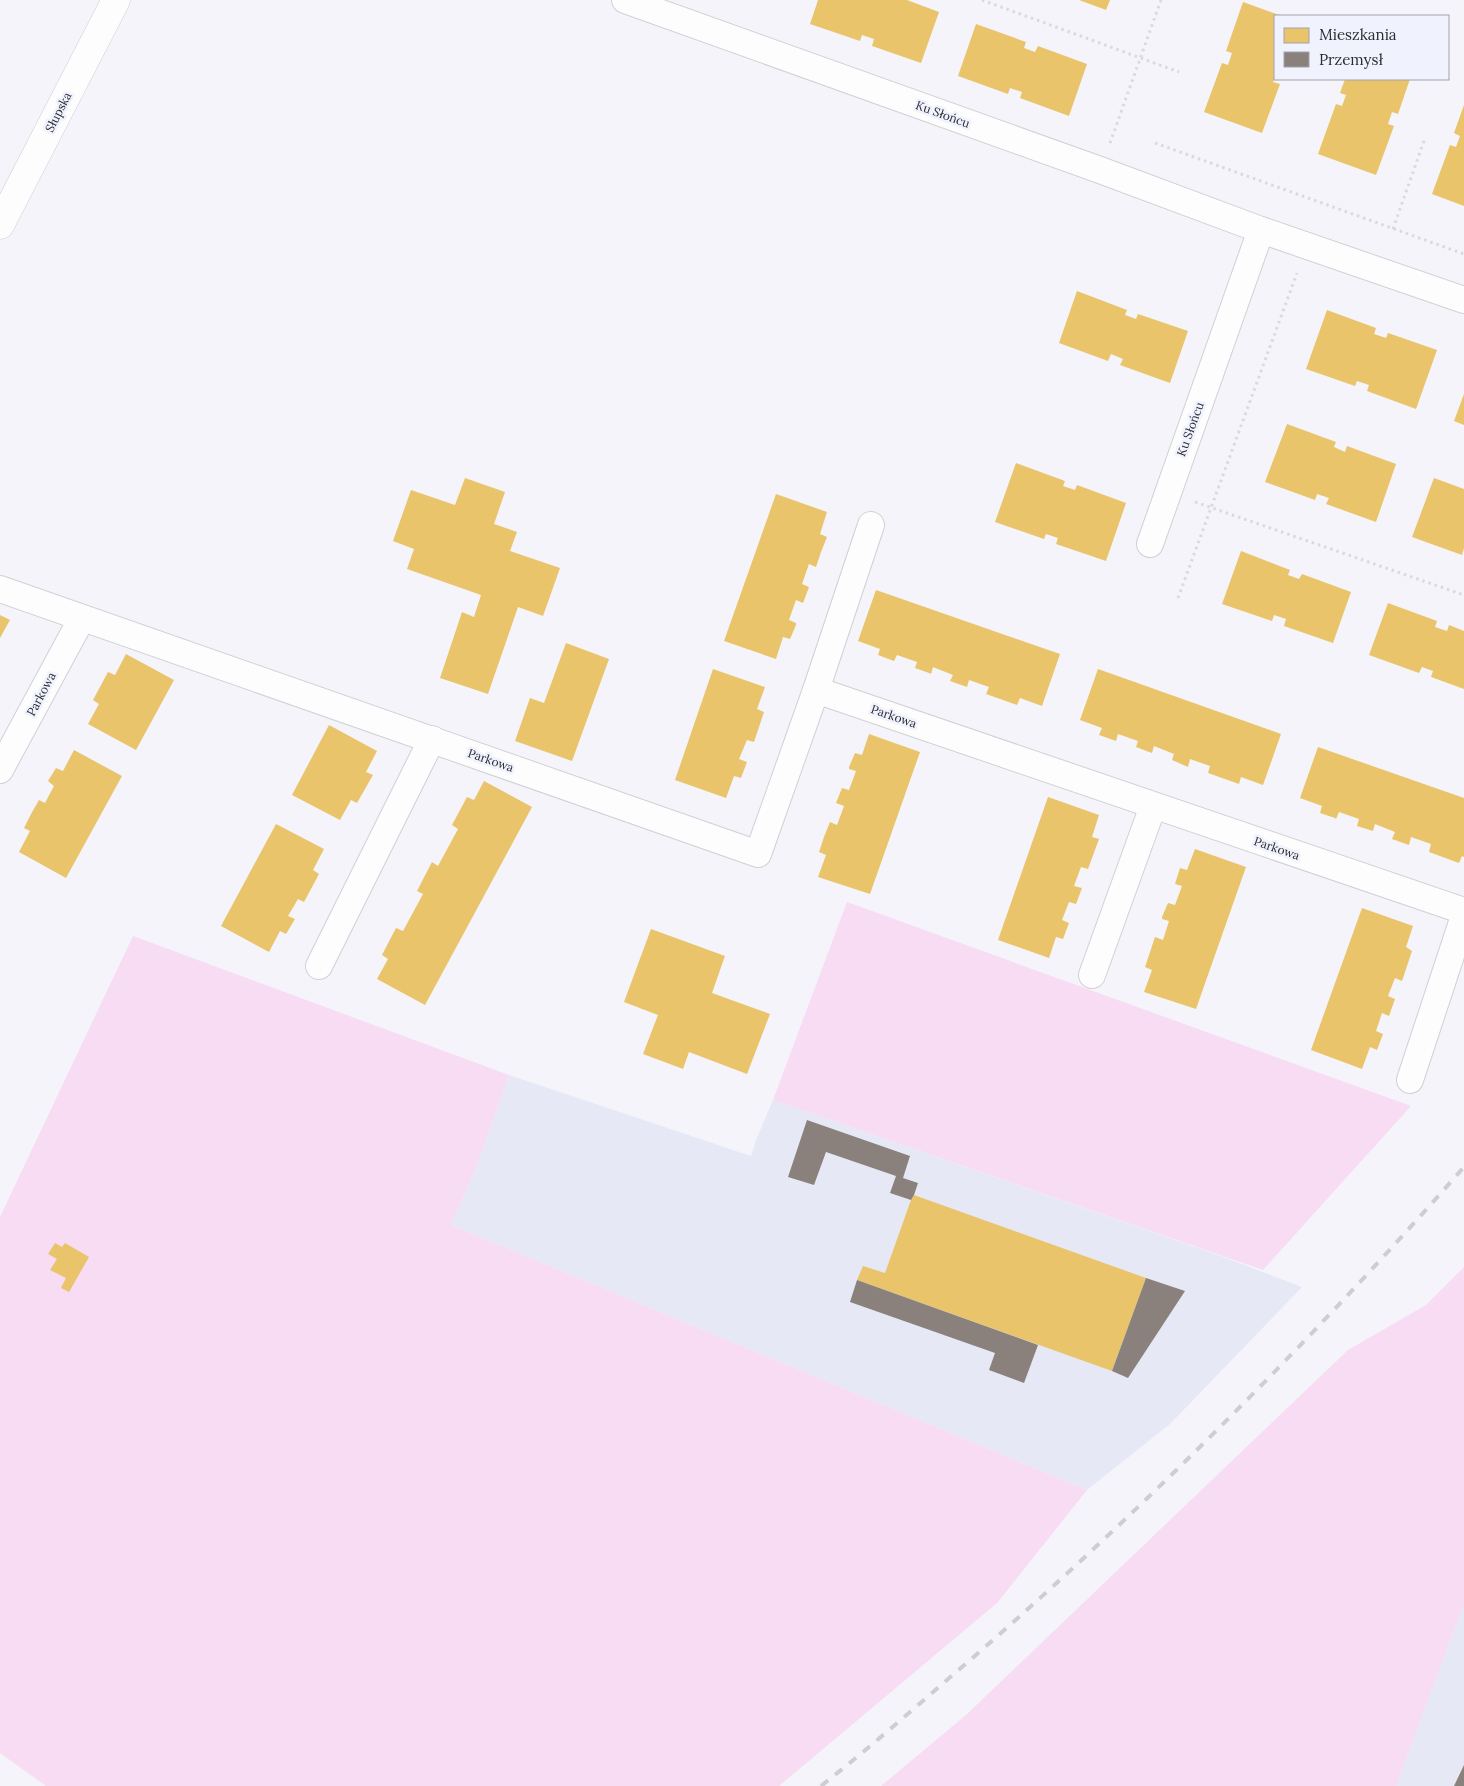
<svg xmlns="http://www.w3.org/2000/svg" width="1464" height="1786" viewBox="0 0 1464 1786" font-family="Lora,serif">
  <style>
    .built { fill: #e7e8f6 }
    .green { fill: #f7dcf3 }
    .homes { fill: #e9c46a }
    .industry { fill: #8a817c }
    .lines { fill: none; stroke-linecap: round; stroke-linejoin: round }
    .minor-casing { stroke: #d0d1d5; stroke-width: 28 }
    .secondary-casing { stroke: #d0d1d5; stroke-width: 29 }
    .path { stroke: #dadadb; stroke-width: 3; stroke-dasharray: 2.5 4; stroke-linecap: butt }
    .minor { stroke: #fdfdfe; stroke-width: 26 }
    .secondary { stroke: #fdfdfe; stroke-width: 28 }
    .rail { stroke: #ceced0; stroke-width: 4; stroke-dasharray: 9 9; stroke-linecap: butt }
    .labels { text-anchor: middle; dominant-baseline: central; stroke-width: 5; stroke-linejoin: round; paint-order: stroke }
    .street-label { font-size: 12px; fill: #2a2b2f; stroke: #f0f2fe }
  </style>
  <rect width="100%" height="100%" fill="#f4f4fa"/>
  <g class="built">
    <path d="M509,1075L751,1156L756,1140L773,1100L1221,1256L1302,1287L1170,1424L1087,1490L451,1225L476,1168Z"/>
    <path d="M1464,1604V1786H1396Z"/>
  </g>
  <g class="green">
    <path d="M847,902L1411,1106L1263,1270L773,1100Z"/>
    <path d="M133,936L509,1075L476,1168L451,1225L1087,1490L997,1603L779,1786H46L0,1753V1217Z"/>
    <path d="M1464,1267V1604L1396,1786H881L966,1715L1348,1350L1426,1305Z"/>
  </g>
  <g class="homes">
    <path d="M818,0H907L939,12L921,63L872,46L874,39L862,35L860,41L810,24Z"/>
    <path d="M1079,0H1110L1106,10Z"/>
    <path d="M1243,2L1282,16H1275V77L1273,82L1280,84L1262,133L1204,112L1222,63L1228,65L1232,53L1226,51Z"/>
    <path d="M976,24L1026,42L1024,48L1035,52L1038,46L1087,64L1069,116L1020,98L1022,92L1010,88L1008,94L958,76Z"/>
    <path d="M1345,79H1410L1398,114L1392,112L1388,124L1394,126L1376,175L1318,154L1336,104L1342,106L1346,95L1340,93Z"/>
    <path d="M1464,105V206L1432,194L1450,145L1456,147L1460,136L1454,133Z"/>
    <path d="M1077,291L1127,310L1125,315L1136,319L1138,314L1188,331L1170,383L1120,365L1123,359L1111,354L1108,361L1059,343Z"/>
    <path d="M1327,310L1376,328L1374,334L1386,338L1388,333L1437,350L1416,409L1367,391L1369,385L1357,381L1355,386L1306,369Z"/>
    <path d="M1464,394V425L1454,421Z"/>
    <path d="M1287,424L1336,442L1334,447L1345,452L1347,446L1396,464L1376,522L1326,504L1329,498L1317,494L1315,500L1265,482Z"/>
    <path d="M1016,463L1065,481L1063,486L1075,490L1077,485L1126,503L1106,561L1056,544L1058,538L1046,534L1044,539L995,522Z"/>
    <path d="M465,478L505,492L494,524L517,532L510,551L560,568L543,616L518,607L488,694L440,678L462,612L474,617L481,595L407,569L414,549L393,541L411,490L455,505Z"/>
    <path d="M1434,478L1464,489V548L1462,555L1412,537Z"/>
    <path d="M776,494L827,512L820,534L827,537L821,552L816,567L809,564L802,584L809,587L803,603L796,600L789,620L796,623V625L790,639L783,637L776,659L724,641Z"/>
    <path d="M1241,551L1290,570L1288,575L1299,579L1302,574L1351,592L1333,643L1284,626L1286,619L1274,615L1272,621L1222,604Z"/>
    <path d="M876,590L1060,654L1042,706L1020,698L1017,705L986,694L989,687L969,680L967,687L950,681L953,675L933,667L931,674L929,673L915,668L917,662L897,655L894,661L878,655L880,649L858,641Z"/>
    <path d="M1388,603L1437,621L1435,627L1447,631L1449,625L1464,631V689L1431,677L1433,671L1422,667L1419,673L1369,655Z"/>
    <path d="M0,615L10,620L0,638Z"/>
    <path d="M566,643L609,659L572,761L515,741L530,698L544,703Z"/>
    <path d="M126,654L174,680L136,750L88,724L99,704L93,700L108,672L115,675Z"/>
    <path d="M713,669L765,687L757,709L764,712L754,742L747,740L739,759L747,762L741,778L734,776L726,798L675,780Z"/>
    <path d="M1098,669L1281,734L1263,785L1241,777L1239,784L1208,773L1210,766L1190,759L1188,767L1172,760L1174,754L1154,746L1152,753L1136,747L1138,741L1118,734L1116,741L1099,735L1102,728L1080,720Z"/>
    <path d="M329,725L377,751L366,772L373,775L357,803L351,800L340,820L292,795Z"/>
    <path d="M869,734L920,752L870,894L818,877L826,855L819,852L824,837L830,822L837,825L844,806L836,803L842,788L849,790L856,771L849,769V767L855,753L862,755Z"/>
    <path d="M1318,747L1464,798V857L1462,856L1459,863L1429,852L1431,844L1411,837L1409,845L1392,839L1395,832L1375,824L1373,831L1357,826L1359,819L1339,812L1336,819L1335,818L1320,813L1322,806L1300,798Z"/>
    <path d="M74,750L122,776L66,878L19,852L30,831L24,828L31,814L39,800L45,803L54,786L48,781L56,768L63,771Z"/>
    <path d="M484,781L532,807L425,1005L377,979L388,959L382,955L396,928L403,931L423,894L417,891L432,862L438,866L458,829L452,825L467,797L474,800Z"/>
    <path d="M1048,797L1099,815L1092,837L1099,839L1088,869L1081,867L1074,886L1082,888L1076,904L1069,902L1062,920L1069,923L1063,939L1056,937L1049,958L998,940Z"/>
    <path d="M276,824L324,849L313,870L319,874L304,902L298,899L288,916L295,919L286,934L280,931L269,952L221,926Z"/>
    <path d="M1195,849L1246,867L1196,1009L1144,992L1152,970L1145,967L1155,937L1163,940L1169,921L1162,919V917L1168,903L1175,905L1182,886L1175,884L1180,868L1187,870Z"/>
    <path d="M1362,908L1413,926L1406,947L1412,951L1402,981L1395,978L1388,996L1395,999L1389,1016L1382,1013L1376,1031L1383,1034L1377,1050L1370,1047L1362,1069L1311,1050Z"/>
    <path d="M651,929L725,956L712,993L770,1014L747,1074L689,1052L683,1069L643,1054L658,1015L624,1002Z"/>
    <path d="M914,1195L1146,1278L1112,1371L857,1280L863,1266L885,1273L911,1200Z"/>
    <path d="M55,1243L62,1247L65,1243L89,1257L69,1292L61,1288L66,1278L50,1270L57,1259L48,1254Z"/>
  </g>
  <g class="industry">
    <path d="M807,1120L910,1156L903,1178L918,1183L914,1195L911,1200L890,1193L896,1176L826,1152L814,1185L788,1177Z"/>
    <path d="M1146,1278L1185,1291L1128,1378L1112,1371Z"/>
    <path d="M857,1280L1038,1345L1024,1383L989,1370L995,1353L850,1302Z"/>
    <path d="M1464,1765V1786H1454Z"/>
  </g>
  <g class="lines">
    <defs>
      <g id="minor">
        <path d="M625,0L1100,170L1261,230L1464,300"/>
        <path d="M1150,544L1261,230"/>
        <path d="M0,589L758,854L816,690L1464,911"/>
        <path d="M816,690L871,525"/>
        <path d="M0,770L82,618"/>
        <path d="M319,966L432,739"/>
        <path d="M1092,975L1153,806"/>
        <path d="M1410,1080L1464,916"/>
      </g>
      <path id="secondary" d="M0,225L116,0"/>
    </defs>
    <use href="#minor" class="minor-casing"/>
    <use href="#secondary" class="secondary-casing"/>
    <g class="path">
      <path d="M982,0L1179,72"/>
      <path d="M1110,143L1161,0"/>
      <path d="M1155,143L1464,254"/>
      <path d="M1393,229L1425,138"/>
      <path d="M1195,502L1464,595"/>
      <path d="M1178,598L1297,273"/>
    </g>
    <use href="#minor" class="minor"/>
    <use href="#secondary" class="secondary"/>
    <path class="rail" d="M821,1786C872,1746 920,1703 969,1661C1145,1508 1310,1342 1464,1167"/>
  </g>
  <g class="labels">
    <g class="street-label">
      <text transform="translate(58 112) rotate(-63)">Słupska</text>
      <text transform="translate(943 114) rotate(20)">Ku Słońcu</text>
      <text transform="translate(1190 429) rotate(-70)">Ku Słońcu</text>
      <text transform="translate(41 694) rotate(-62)">Parkowa</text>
      <text transform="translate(894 716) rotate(19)">Parkowa</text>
      <text transform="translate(491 760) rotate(19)">Parkowa</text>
      <text transform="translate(1277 848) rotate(19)">Parkowa</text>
    </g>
  </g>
  <rect x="1274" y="15" width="175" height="65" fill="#f0f2fe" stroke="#a1a2ab"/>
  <rect x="1284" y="28" width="25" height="15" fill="#e9c46a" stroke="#a1a2ab"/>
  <text x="1319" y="40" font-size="15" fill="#2a2b2f">Mieszkania</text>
  <rect x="1284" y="52" width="25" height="15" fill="#8a817c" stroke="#a1a2ab"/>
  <text x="1319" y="65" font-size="15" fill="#2a2b2f">Przemysł</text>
</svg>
